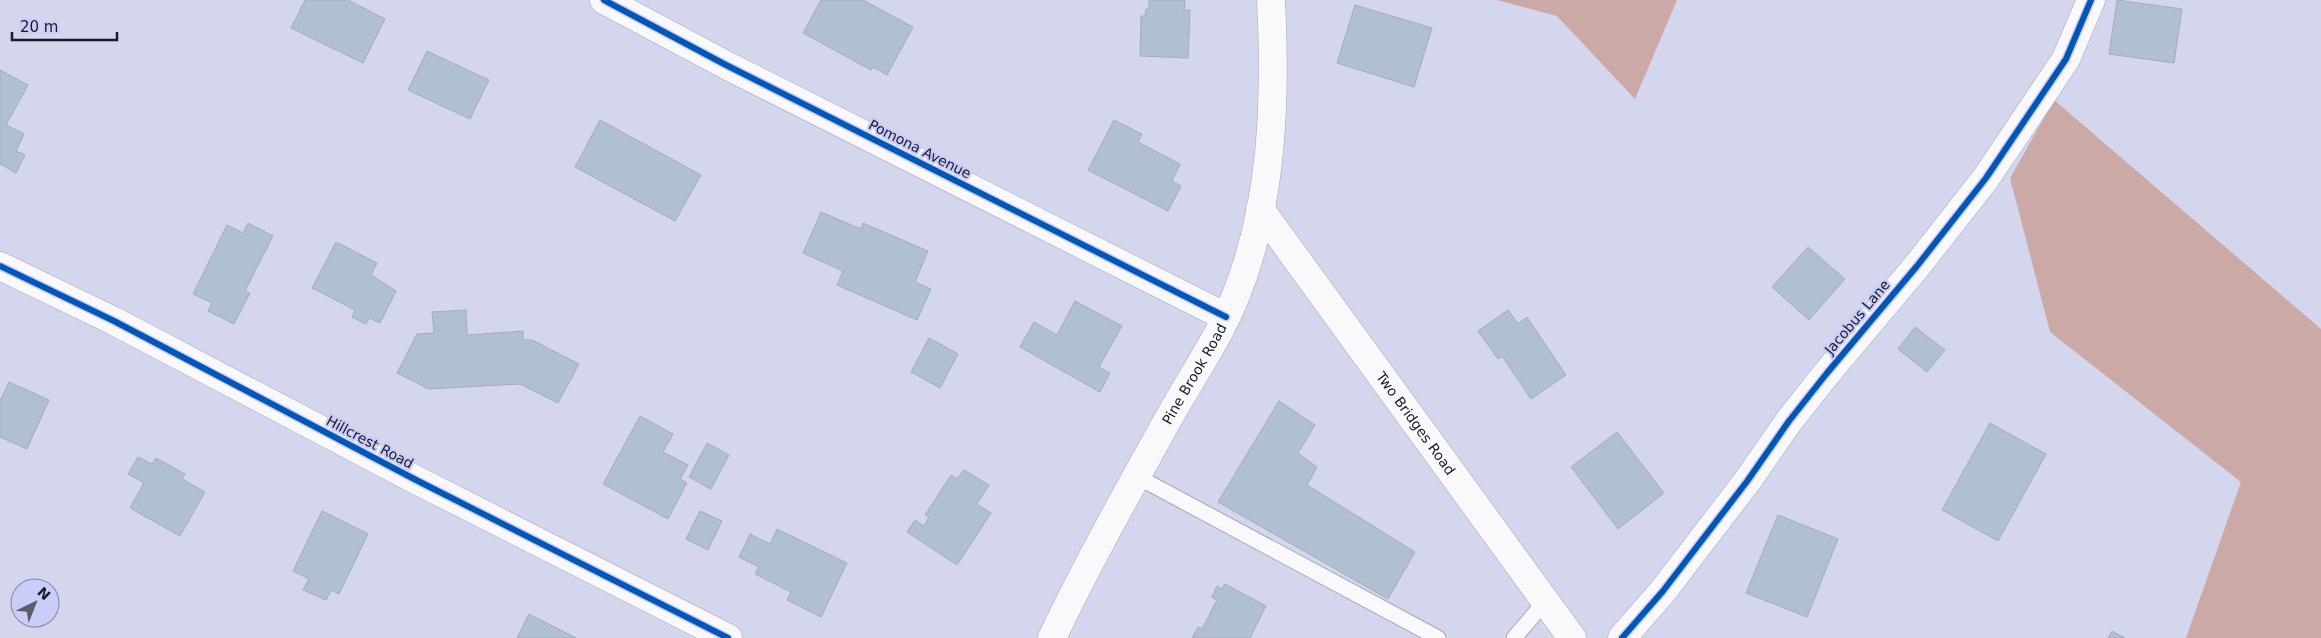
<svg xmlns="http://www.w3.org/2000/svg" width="2321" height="638" viewBox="0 0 2321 638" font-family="'DejaVu Sans',sans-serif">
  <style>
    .forest { fill: #cba9a6 }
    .building { fill: #b0c0d0; stroke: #a2adbb }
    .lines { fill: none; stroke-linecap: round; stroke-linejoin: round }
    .lane-casing { stroke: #a5a6b9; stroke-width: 17 }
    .street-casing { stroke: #a5a6b9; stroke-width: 29 }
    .secondary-casing { stroke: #a5a6b9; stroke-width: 29 }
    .lane { stroke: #f9f9fc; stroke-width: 15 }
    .street { stroke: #f9f9fc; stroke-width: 28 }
    .secondary { stroke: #f9f9fc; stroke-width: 28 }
    .cycleway-casing { stroke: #cacdf8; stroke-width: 9 }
    .cycleway { stroke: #0057b8; stroke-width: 6 }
    .labels { text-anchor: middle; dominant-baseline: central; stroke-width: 4.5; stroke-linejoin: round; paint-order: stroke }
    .street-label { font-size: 14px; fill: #1a1b2a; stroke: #cacdf8 }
  </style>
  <rect width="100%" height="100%" fill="#d4d6ee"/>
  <g class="forest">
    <path d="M1497,0H1677L1635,99L1557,16Z"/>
    <path d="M2054,100L2321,329V638H2186L2241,482L2050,332L2010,178Z"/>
  </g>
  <g class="building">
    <path d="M305,0H348L385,19L363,63L291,28Z"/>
    <path d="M821,0H863L913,27L887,75L873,67L871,70L803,33Z"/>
    <path d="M1149,0H1185L1184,10H1190L1188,58L1140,56L1141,16H1145L1146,9H1149Z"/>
    <path d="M2117,0L2182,9L2174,63L2109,54Z"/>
    <path d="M1355,5L1432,28L1414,87L1337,63Z"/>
    <path d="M427,51L489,80L470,119L408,90Z"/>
    <path d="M0,70L28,85L6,125L24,134L16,151L25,155L16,173L0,164Z"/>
    <path d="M600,120L701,175L675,221L575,167Z"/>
    <path d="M1114,120L1142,134L1138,142L1180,164L1172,181L1181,186L1168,211L1088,170Z"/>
    <path d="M821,212L861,229L863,223L928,251L915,282L931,289L917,320L837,285L843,271L803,253Z"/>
    <path d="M248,223L273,236L245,291L250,293L234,324L208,311L212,303L193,294L227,225L243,233Z"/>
    <path d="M336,242L377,263L371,275L396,291L380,323L369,318L366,324L352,317L355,310L312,288Z"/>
    <path d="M1808,247L1845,279L1809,320L1772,287Z"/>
    <path d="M1075,301L1122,326L1099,367L1110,373L1100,392L1020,347L1034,322L1057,335Z"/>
    <path d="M466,310L467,335L523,331V340H532L579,364L558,403L520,384L429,389L397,373L417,334L434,333L432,312Z"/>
    <path d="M1508,310L1518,324L1527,317L1566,375L1531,399L1502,356L1498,359L1478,331Z"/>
    <path d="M1915,327L1945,350L1927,372L1898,349Z"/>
    <path d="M929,338L958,354L940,388L911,372Z"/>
    <path d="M9,382L49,400L27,449L0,437V401Z"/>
    <path d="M1279,401L1315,425L1298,453L1317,467L1307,485L1415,552L1388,599L1218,502Z"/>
    <path d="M640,416L673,434L663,452L688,465L680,479L687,483L668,519L603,484Z"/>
    <path d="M1990,423L2046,454L1998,541L1942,510Z"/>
    <path d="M1617,432L1664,493L1618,529L1571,467Z"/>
    <path d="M707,443L729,455L711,489L689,477Z"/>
    <path d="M138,457L152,464L156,458L185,474L182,479L205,492L180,536L130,508L144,483L128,474Z"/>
    <path d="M964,470L989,485L977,504L991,513L957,565L907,532L915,520L924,526L929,517L925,515L951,475L957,479Z"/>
    <path d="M322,511L368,534L339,594L331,590L326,600L303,590L309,579L293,571Z"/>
    <path d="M700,511L722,521L708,550L686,539Z"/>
    <path d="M1778,515L1838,539L1807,617L1746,593Z"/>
    <path d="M777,529L847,563L821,617L787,600L791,592L755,574L759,567L739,557L750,534L770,544Z"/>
    <path d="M1225,584L1266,606L1250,638H1192L1198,627L1202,629L1217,600L1212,597L1217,586L1222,589Z"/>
    <path d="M529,614L576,638H517Z"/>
    <path d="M2112,631L2125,638H2108Z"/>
  </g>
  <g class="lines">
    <defs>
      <g id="lane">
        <path d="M1136,476L1438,638"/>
        <path d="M1514,638L1544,603"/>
      </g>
      <g id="street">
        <path d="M604,0L726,65L1226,317"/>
        <path id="s1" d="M1260,209L1572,638"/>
        <path d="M0,266L114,321L418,481L728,638"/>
        <path d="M1622,638L1663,591L1748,480L1789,421L1827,373L1917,266L1986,178L2066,59L2091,0"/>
      </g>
      <g id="secondary">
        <path id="s2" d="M1052,638C1088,562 1130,488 1171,414C1193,375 1220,336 1236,295C1273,203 1276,98 1271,0"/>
      </g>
    </defs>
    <use href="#lane" class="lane-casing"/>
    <use href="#street" class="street-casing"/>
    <use href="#secondary" class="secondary-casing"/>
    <use href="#lane" class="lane"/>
    <use href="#street" class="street"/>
    <use href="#secondary" class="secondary"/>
    <defs>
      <g id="cycleway">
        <path d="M604,0L726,65L1226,317"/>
        <path d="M0,266L114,321L418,481L728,638"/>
        <path d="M1622,638L1663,591L1748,480L1789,421L1827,373L1917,266L1986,178L2066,59L2091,0"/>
      </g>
    </defs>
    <use href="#cycleway" class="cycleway-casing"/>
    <use href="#cycleway" class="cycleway"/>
  </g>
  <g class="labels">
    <g class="street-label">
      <text transform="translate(920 149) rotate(27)">Pomona Avenue</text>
      <text transform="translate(1857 317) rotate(-50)">Jacobus Lane</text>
      <text stroke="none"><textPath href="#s2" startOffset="300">Pine Brook Road</textPath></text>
      <text stroke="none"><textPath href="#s1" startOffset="265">Two Bridges Road</textPath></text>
      <text transform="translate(370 442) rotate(28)">Hillcrest Road</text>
    </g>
  </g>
  <g transform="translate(35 603) rotate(43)"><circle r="24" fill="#cacdf8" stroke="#8486a6"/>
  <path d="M0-4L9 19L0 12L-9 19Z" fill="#5b5c6f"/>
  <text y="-8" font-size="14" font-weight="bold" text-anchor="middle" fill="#1a1b2a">N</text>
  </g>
  <path d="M12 32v8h105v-8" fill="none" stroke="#1a1b2a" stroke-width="2.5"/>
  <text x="20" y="32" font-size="15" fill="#1a1b2a" stroke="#cacdf8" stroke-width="4" paint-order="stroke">20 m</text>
</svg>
